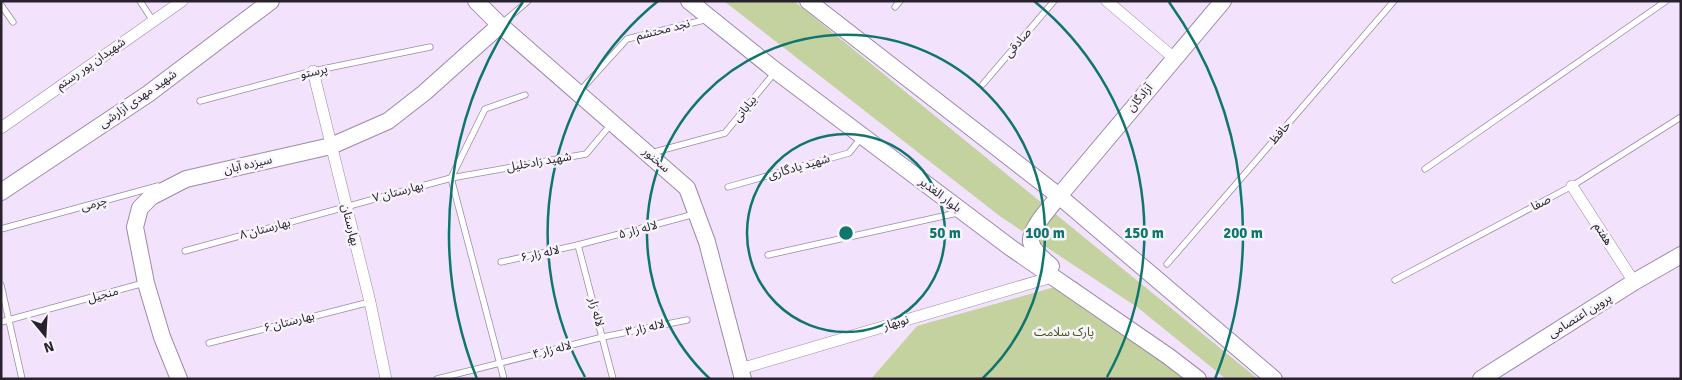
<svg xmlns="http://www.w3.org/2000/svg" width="1682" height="380" viewBox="0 0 1682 380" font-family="Signika,'Noto Sans Arabic',sans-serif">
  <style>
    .green { fill: #c3d29f }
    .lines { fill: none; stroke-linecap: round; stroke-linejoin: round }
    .lane-casing { stroke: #9c8aa8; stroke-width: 7 }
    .street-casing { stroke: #9c8aa8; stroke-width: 12 }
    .secondary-casing { stroke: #9c8aa8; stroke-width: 18 }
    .lane { stroke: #fff; stroke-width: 5.5 }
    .street { stroke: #fff; stroke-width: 11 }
    .secondary { stroke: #fff; stroke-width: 16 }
    .ring { fill: none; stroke: #0f766e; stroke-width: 2.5 }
    .labels { text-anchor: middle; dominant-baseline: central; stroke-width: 5; stroke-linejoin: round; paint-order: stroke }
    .street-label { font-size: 12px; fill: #29222e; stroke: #f8f4fb }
    .park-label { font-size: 12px; fill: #465414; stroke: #f8f4fb }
    .centre { fill: #0f766e; stroke: #f8f4fb; stroke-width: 2.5 }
    .ring-label { font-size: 15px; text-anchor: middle; font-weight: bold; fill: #0f766e; stroke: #f8f4fb; stroke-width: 5; stroke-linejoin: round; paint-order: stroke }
  </style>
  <rect width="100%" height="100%" fill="#f2e2fc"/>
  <g class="green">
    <path d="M724,1H794L1258,379H1226L1137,307L1001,217Z"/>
    <path d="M1076,281L1192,379H871L917,326Z"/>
  </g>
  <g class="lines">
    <defs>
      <g id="lane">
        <path d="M140,1L153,21"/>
        <path d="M1,5L13,22"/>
        <path d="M895,7L900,1"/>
        <path d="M501,24L528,1"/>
        <path d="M983,84L1054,1"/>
        <path d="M579,92L627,39L708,19"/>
        <path d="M200,101L313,71L430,47"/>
        <path d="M651,153L725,133L775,72"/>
        <path d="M1425,169L1666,1"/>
        <path d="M728,187L849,153L861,138"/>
        <path d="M1,229L158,186"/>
        <path d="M578,245L613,379"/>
        <path d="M185,251L451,178L586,154L612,123"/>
        <path d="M768,255L957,213"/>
        <path d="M501,262L578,245L695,214"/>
        <path d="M1167,264L1394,1"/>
        <path d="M1395,280L1572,186L1681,117"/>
        <path d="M1,285L22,379"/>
        <path d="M1,322L144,283"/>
        <path d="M209,343L370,302"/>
        <path d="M437,379L603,337L687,320"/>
        <path d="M504,379L451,178L485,109L525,95"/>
      </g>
      <g id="street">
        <path d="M1107,1L1174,58"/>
        <path d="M313,71L370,302L386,379"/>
        <path d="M1,128L182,1"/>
        <path d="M1572,186L1634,282"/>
        <path d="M740,369L1052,277"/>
      </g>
      <g id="secondary">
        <path d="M476,1L500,25L687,188L707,242L743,379"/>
        <path d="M689,1L776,71L1011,248L1168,356L1198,379"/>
        <path d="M808,1L1059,196L1274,379"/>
        <path d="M1,192L148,94L271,1"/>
        <path d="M1051,266C1044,260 1033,252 1031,242C1028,231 1052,205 1059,196L1223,1"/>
        <path d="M179,379L162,337L146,283L135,227L140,208L151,197L186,179L331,146L388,121L424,93L500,25"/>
        <path d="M1481,379L1634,282L1681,255"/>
      </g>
    </defs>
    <use href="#lane" class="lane-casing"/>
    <use href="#street" class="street-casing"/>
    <use href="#secondary" class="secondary-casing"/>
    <use href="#lane" class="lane"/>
    <use href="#street" class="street"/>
    <use href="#secondary" class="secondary"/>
  </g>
  <g class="ring">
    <circle cx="846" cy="233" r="99"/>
    <path d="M710 379A199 199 0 1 1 982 379"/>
    <path d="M585 377A298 298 0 0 1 658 1M1034 1A298 298 0 0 1 1107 377"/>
    <path d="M477 379A397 397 0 0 1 523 2M1169 2A397 397 0 0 1 1215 379"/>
  </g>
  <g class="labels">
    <g class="street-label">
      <text transform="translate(663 30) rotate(-14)">نجد محتشم</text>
      <text transform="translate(1018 43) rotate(-49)">صادقی</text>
      <text transform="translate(91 64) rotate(-35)">شهیدان پور رستم</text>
      <text transform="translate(314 72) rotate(-13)">پرستو</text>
      <text transform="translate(1140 98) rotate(-50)">آزادگان</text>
      <text transform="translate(138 99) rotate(-35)">شهید مهدی آزارشی</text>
      <text transform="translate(745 109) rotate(-51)">بیابانی</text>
      <text transform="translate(1280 133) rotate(-49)">حافظ</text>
      <text transform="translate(656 160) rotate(41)">سخنور</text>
      <text transform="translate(539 162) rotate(-10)">شهید زادخلیل</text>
      <text transform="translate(248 165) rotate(-13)">سیزده آبان</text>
      <text transform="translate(799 167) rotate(-16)">شهید یادگاری</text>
      <text transform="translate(398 192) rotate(-15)">بهارستان ۷</text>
      <text transform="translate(940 195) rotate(37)">بلوار الغدیر</text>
      <text transform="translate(1541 203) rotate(-28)">صفا</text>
      <text transform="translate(94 204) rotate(-15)">چرمی</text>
      <text transform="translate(350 225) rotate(76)">بهارستان</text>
      <text transform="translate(265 229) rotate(-15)">بهارستان ۸</text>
      <text transform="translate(638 230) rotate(-15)">لاله زار ۵</text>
      <text transform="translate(1603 234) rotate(57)">هفتم</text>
      <text transform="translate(540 254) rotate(-12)">لاله زار ۶</text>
      <text transform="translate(103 295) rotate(-15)">منجیل</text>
      <text transform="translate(596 312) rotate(75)">لاله زار</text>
      <text transform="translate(1580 316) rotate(-32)">پروین اعتصامی</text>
      <text transform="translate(289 322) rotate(-14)">بهارستان ۶</text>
      <text transform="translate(896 323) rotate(-17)">نوبهار</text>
      <text transform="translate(645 328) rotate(-12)">لاله زار ۳</text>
      <text transform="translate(552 350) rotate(-14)">لاله زار ۴</text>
    </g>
    <g class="park-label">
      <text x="1064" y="332">پارک سلامت</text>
    </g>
  </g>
  <circle cx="846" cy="233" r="8" class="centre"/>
  <g class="ring-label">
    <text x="945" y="238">50 m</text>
    <text x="1045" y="238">100 m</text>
    <text x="1144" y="238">150 m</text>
    <text x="1243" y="238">200 m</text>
  </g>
  <rect width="1682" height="380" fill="none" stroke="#29222e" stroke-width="5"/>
  <g transform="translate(45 335) rotate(162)" stroke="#f8f4fb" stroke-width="4" paint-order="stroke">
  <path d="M0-4L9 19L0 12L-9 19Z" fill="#29222e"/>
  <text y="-8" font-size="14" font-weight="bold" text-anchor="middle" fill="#29222e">N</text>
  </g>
</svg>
